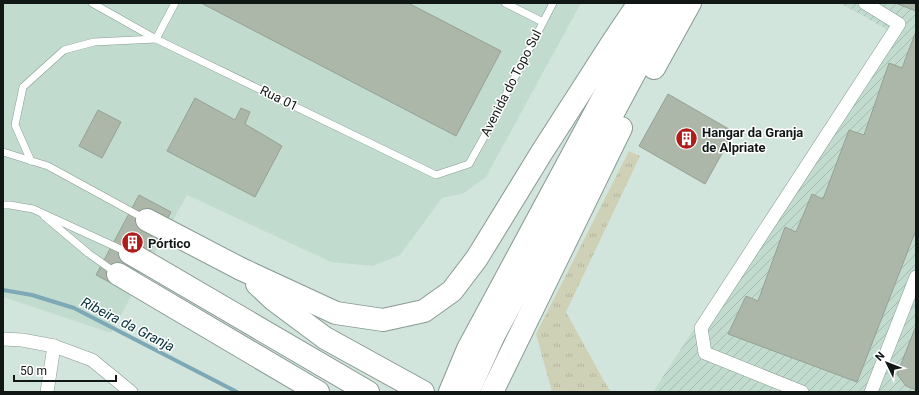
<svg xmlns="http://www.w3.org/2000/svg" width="919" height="395" viewBox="0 0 919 395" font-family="Roboto,sans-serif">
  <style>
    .built { fill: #c1dccf }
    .industrial { fill: url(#industrial-furrows) }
    .grass { fill: url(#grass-tufts) }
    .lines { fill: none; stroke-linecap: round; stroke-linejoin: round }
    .stream { stroke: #7da8b6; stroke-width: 4 }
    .building { fill: #acb7a9; stroke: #96a193 }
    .service-casing { stroke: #899a92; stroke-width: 8 }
    .minor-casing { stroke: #899a92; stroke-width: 14 }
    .trunk-casing { stroke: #899a92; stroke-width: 24 }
    .service { stroke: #fff; stroke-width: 7 }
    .minor { stroke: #fff; stroke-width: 13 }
    .trunk { stroke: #fff; stroke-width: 22 }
    .labels { text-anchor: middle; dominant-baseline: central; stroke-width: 3; stroke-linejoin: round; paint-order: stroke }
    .street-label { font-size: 13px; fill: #111714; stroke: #fff }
    .poi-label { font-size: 13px; font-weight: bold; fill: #111714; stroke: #fff; text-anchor: start }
    .water-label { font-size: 14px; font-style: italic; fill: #07303c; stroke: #fff }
  </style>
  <defs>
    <pattern id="industrial-furrows" width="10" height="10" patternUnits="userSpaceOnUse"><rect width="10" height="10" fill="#c1dccf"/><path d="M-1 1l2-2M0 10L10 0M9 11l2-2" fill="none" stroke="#a5bcb1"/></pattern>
    <pattern id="grass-tufts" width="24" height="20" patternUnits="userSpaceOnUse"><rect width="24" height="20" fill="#cfd1b7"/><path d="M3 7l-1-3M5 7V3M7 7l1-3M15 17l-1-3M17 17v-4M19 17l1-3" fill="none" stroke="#b1b39c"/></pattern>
  </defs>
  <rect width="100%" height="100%" fill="#d2e5dc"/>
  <path class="built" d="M3,3H581L486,177L464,193L442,198L400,255L373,266L331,262L187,195L111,333L3,297Z"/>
  <path class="industrial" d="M840,3H916V392H653L888,30Z"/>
  <path class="grass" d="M629,151L640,156L566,312L604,381L611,392H552L536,334Z"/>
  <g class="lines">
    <path class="stream" d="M3,290L32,295L74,308L237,392"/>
  </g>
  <g class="building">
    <path d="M201,3H408L501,51L456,136Z"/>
    <path d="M895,3H916V11Z"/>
    <path d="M916,31V230L857,382L728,334L746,296L758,301L785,227L796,232L812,194L823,199L849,130L864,135L889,63L902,68Z"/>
    <path d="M668,94L734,132L705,184L639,146Z"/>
    <path d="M195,98L235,120L241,108L250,112L245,124L282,146L255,197L167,151Z"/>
    <path d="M98,110L121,122L102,158L79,146Z"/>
    <path d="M139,195L171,212L128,292L96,275Z"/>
    <path d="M916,326V390L906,386L897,374Z"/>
  </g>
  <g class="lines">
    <defs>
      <g id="service">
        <path d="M92,3L156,39L436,175L469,164L484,137L553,3"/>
        <path d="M505,3L543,22"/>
        <path d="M3,152L48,166L145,219"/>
        <path d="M31,161L15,125L23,87L64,50L94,42L156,39L175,3"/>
        <path d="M3,205H10L33,209L129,253"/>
        <path d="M44,216L88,253L116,273"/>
      </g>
      <g id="minor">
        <path d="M3,339L22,340L54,346L92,360L131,392"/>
        <path d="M47,392L54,346"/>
        <path d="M802,392L705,353L701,328L899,24L865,3"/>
        <path d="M871,392L916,277"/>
      </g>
      <g id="trunk">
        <path d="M654,68L690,3"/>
        <path d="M147,220L241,269L336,313L383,320L424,311L452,291L477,258L542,152L614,40L639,3"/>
        <path d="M130,253L368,392"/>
        <path d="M118,274L318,392"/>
        <path d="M257,284L274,300L325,338L423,392"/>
        <path d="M450,392L468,349L610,85L655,3"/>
        <path d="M468,392L494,335L672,3"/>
        <path d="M492,392L621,128"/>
      </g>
    </defs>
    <use href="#service" class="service-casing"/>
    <use href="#minor" class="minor-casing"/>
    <use href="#trunk" class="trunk-casing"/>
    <use href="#service" class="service"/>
    <use href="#minor" class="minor"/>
    <use href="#trunk" class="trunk"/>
  </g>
  <defs>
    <symbol id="building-disc" viewBox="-11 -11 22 22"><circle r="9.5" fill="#ae1d1a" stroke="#fff"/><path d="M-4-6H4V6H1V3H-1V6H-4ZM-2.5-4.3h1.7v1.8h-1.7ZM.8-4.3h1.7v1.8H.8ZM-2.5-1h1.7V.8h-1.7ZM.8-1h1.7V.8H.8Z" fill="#fff"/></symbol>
  </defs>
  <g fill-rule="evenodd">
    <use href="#building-disc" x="674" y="126" width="25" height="25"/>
    <use href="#building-disc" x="120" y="230" width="25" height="25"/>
  </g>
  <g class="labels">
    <g class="street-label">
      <text transform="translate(511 83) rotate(-63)">Avenida do Topo Sul</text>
      <text transform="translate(279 98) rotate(26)">Rua 01</text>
    </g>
    <g class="poi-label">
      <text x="702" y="132">Hangar da Granja<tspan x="702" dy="15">de Alpriate</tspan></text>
      <text x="148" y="243">Pórtico</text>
    </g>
    <g class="water-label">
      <text transform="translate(128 324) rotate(27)">Ribeira da Granja</text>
    </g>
  </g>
  <rect width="919" height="395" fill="none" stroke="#111714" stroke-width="8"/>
  <g transform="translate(887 363) rotate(313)" stroke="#ffffff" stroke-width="3" paint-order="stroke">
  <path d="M0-3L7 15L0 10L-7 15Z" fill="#111714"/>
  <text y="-6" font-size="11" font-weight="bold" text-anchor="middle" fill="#111714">N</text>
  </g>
  <path d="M14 375v6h102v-6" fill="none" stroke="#111714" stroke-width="2"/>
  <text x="20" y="375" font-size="12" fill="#111714" stroke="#ffffff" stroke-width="3" paint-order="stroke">50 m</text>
</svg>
